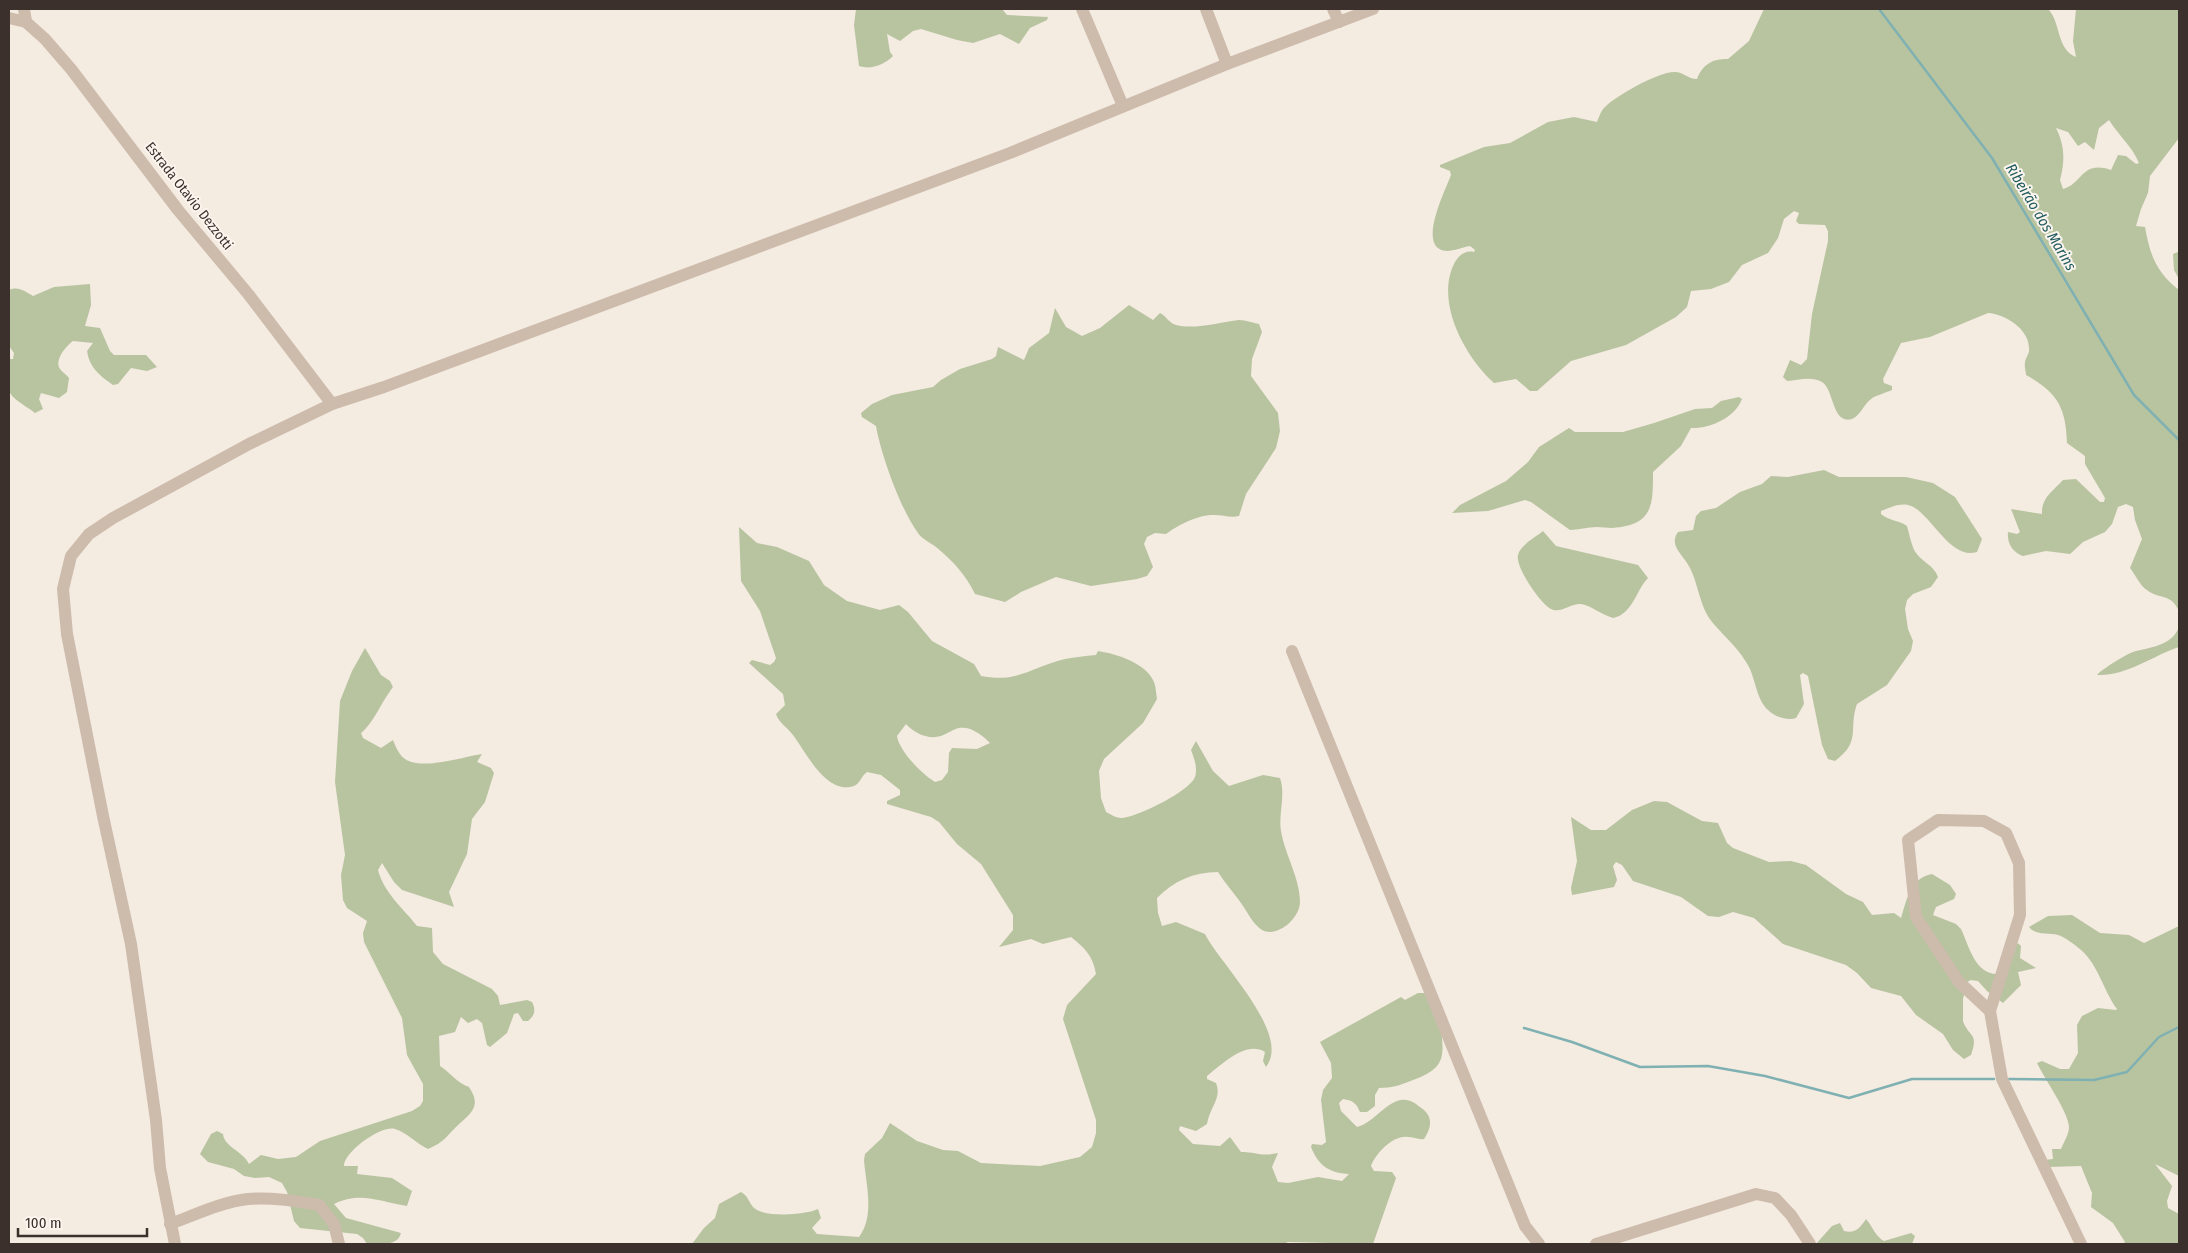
<svg xmlns="http://www.w3.org/2000/svg" width="2188" height="1253" viewBox="0 0 2188 1253" font-family="'Fira Sans Condensed',sans-serif">
  <style>
    .green { fill: #b8c4a0; fill-rule: evenodd }
    .lines { fill: none; stroke-linecap: round; stroke-linejoin: round }
    .stream { stroke: #7fb0b2; stroke-width: 2.5 }
    .minor { stroke: #cdbbac; stroke-width: 12 }
    .labels { text-anchor: middle; dominant-baseline: central; stroke-width: 4; stroke-linejoin: round; paint-order: stroke }
    .street-label { font-size: 14px; fill: #3b302b; stroke: #fbf5ee }
    .water-label { font-size: 15px; font-style: italic; fill: #1f5a5e; stroke: #fbf5ee }
  </style>
  <rect width="100%" height="100%" fill="#f4ebe1"/>
  <g class="green">
    <path d="M856,9H1002L1007,15L1048,17L1047,20L1030,28L1019,44L1000,34L973,43L957,40L921,29L913,31L900,41L887,34L890,52L893,56C884,65 871,70 859,66L854,25Z"/>
    <path d="M1764,9H2048C2061,22 2056,49 2076,57L2073,41L2076,9H2179V138L2150,176L2148,193L2141,209L2136,226L2145,227C2150,255 2156,272 2179,290V611C2170,592 2159,600 2147,590C2140,586 2135,574 2130,568L2142,539L2135,520L2133,507L2126,504L2118,507L2112,524L2105,532L2083,542L2070,554L2046,551L2023,556C2012,552 2007,543 2008,532L2017,534L2020,532L2011,509L2042,514C2041,498 2053,491 2063,480L2076,479L2100,502H2104L2105,498L2085,464V456L2067,443C2066,407 2057,392 2026,375C2026,371 2024,366 2025,363C2025,358 2030,354 2029,348C2029,329 2005,314 1988,313L1930,337L1901,343L1883,379L1884,383L1892,386V390C1886,393 1876,395 1871,399C1864,404 1860,416 1852,419C1832,425 1834,389 1822,382C1812,376 1798,380 1787,381L1783,377L1790,360L1801,365L1807,359L1812,314L1828,241V231L1825,225L1799,224L1796,221L1799,213L1794,211L1784,219L1778,238L1768,253L1742,265L1729,282L1711,289L1691,291L1687,307L1676,317L1626,345L1571,361L1537,391H1530L1516,379L1494,383C1465,357 1434,301 1455,262C1459,255 1466,250 1474,252L1475,250L1470,246C1463,247 1454,251 1447,251C1415,250 1446,189 1451,175L1450,171L1440,167V165L1484,147L1510,143L1548,122L1574,117L1597,122C1599,117 1601,111 1604,108C1615,96 1660,71 1675,72C1683,72 1688,79 1697,79C1703,64 1712,59 1728,59L1749,41ZM2109,120C2119,136 2132,146 2139,163L2136,164L2126,156L2118,155L2111,170C2081,160 2083,184 2063,189L2060,180C2065,161 2065,146 2056,128L2068,132L2078,146L2085,142L2094,150L2099,128Z"/>
    <path d="M2178,252L2179,253V279L2174,270L2173,254Z"/>
    <path d="M90,284L91,305L85,326L100,328L110,351L114,355H146L157,367L147,371L131,368L118,384L113,385C100,376 89,367 87,351L93,343L73,341C66,346 54,360 60,369C62,372 67,375 69,378L67,392L59,398L41,393L39,399L43,409L35,413C28,407 15,401 10,393C8,390 9,365 9,359H13L14,353L9,346V290C19,286 24,291 33,296L54,287Z"/>
    <path d="M1129,305L1153,320L1160,313C1166,316 1169,323 1176,325C1195,330 1220,322 1239,320C1246,320 1253,323 1259,324L1262,332L1252,359L1251,376L1278,413L1280,431L1276,448L1246,494L1239,516C1230,518 1223,515 1215,515C1199,514 1178,525 1166,534L1155,533L1147,537L1144,544L1153,567L1147,576L1137,579L1091,586L1056,577L1021,592L1005,602L975,594C966,575 952,560 936,547C931,543 922,539 918,533C901,510 881,455 876,426L862,417L861,413L872,404L892,395L933,387L941,380L960,369L992,359L996,356L998,347L1024,360L1029,348L1049,333L1055,308L1066,327L1082,336L1100,328Z"/>
    <path d="M1739,397L1742,399C1735,418 1709,429 1691,428L1681,446L1653,472C1653,506 1653,525 1612,528C1607,528 1602,527 1597,527C1587,527 1579,530 1570,530L1531,502L1525,500L1488,511L1452,513L1460,505L1506,481L1528,462L1539,447L1569,428L1575,432H1623L1654,423L1695,409L1712,408L1721,401Z"/>
    <path d="M1824,470L1839,477H1906L1933,483L1955,497L1982,539L1977,552C1949,561 1929,509 1908,505C1898,503 1890,508 1881,511V514C1889,521 1899,520 1907,526C1909,533 1911,543 1914,550C1920,561 1934,565 1938,577L1931,587L1913,594L1907,600L1905,609L1908,629L1913,641L1911,651L1887,685L1857,704C1848,729 1862,741 1835,761L1828,759L1822,745L1808,676L1803,673L1800,675L1804,704L1796,718C1788,721 1775,717 1768,710C1755,698 1756,676 1746,662C1736,645 1720,633 1709,618C1699,602 1698,584 1690,568C1684,555 1668,546 1678,532L1693,530L1696,516L1701,511L1716,508L1740,492L1762,484L1771,476L1788,477Z"/>
    <path d="M739,527L757,543L777,547L809,561L824,585L847,601L880,610L899,605L908,612L932,641L974,664L981,676C1019,683 1031,667 1065,659C1075,657 1085,656 1096,655L1098,651C1117,654 1146,663 1154,682C1156,687 1156,694 1157,699L1143,723L1104,759L1099,771L1101,798L1106,812C1110,814 1116,818 1121,818C1136,818 1190,791 1195,777C1198,768 1194,758 1191,750L1196,741L1213,771L1229,786L1263,775L1280,778C1286,795 1278,814 1281,831C1285,855 1300,878 1300,902C1300,911 1293,920 1287,925C1261,944 1253,920 1241,903C1233,892 1225,883 1218,872C1193,872 1174,881 1157,898L1158,913L1162,926L1176,922L1205,934C1220,964 1292,1034 1266,1067L1263,1061L1265,1052C1246,1040 1221,1065 1207,1076V1079L1216,1083C1222,1099 1210,1106 1207,1124L1196,1131L1180,1126L1179,1130L1193,1144L1220,1146L1230,1137L1241,1152C1257,1152 1261,1157 1278,1153L1272,1167L1278,1182L1288,1183L1318,1177L1342,1181L1349,1174C1329,1173 1318,1165 1311,1147L1312,1144L1322,1145L1326,1142L1321,1100L1323,1090L1332,1078L1331,1063L1320,1042L1401,997L1405,1000L1418,993H1428C1436,1006 1439,1015 1441,1030C1445,1059 1443,1069 1413,1080C1401,1085 1392,1088 1379,1088L1375,1095V1106L1367,1112H1360C1356,1103 1354,1101 1343,1099L1339,1103L1341,1111L1357,1127C1378,1122 1393,1088 1416,1104C1421,1108 1427,1111 1429,1117C1432,1125 1428,1133 1424,1139C1418,1140 1414,1137 1408,1137C1393,1135 1376,1153 1371,1166L1374,1171L1392,1172L1396,1178L1373,1244L1288,1242L1283,1244H692L704,1228L715,1218L719,1204L741,1192C749,1197 748,1201 753,1207C763,1218 806,1215 818,1209L821,1218L812,1228L817,1234L859,1237C875,1216 866,1185 864,1160L865,1154L882,1138L890,1123L917,1141L943,1150L958,1151L981,1163L1040,1166L1080,1157L1092,1147L1096,1133V1120L1063,1019L1067,1005L1096,974C1093,956 1085,948 1071,937L1043,944L1031,939L999,947L1013,930V915L981,864L957,844L939,822L931,817L887,804V801L900,795V790L881,775L867,772C860,777 860,786 850,787C824,791 806,752 793,735C787,727 779,723 776,714L785,705L783,694L749,663L752,660L770,665L774,662L776,658L760,611L741,581ZM906,724C914,733 928,740 941,736C947,734 953,729 959,728C971,726 982,735 990,743L977,749L952,748L949,753L948,772L942,780L935,782C922,774 899,751 897,736Z"/>
    <path d="M1543,531L1556,546L1638,565L1648,578C1636,590 1633,614 1613,618C1602,615 1592,606 1581,604C1571,603 1560,614 1551,609C1541,604 1515,567 1518,555C1520,545 1536,537 1543,531Z"/>
    <path d="M2179,627V647C2152,656 2127,676 2097,675C2102,669 2127,654 2133,652C2150,647 2172,646 2179,627Z"/>
    <path d="M365,648L381,675L390,681L393,687C382,701 373,724 361,733L363,738L381,748L393,740C395,745 397,750 400,754C413,774 461,757 482,754L477,762L491,768L494,773L485,802L472,819L467,854L449,892L454,907L402,890L394,882L382,863L378,870C384,893 403,908 417,926L432,928L433,952L443,964L492,989L498,996L500,1005L527,1000L532,1002C536,1010 535,1015 528,1021H523L518,1013L514,1014L507,1033L490,1047L487,1045L482,1023L477,1019L468,1023L461,1017L455,1032L439,1036L440,1066C451,1073 457,1083 469,1087C483,1108 469,1114 456,1127C445,1138 444,1142 428,1149C417,1144 406,1132 395,1129C381,1125 344,1152 344,1166H358L357,1174L392,1178L412,1191L407,1206C379,1202 362,1191 334,1204L346,1218L401,1233C398,1247 378,1244 367,1244L363,1238L357,1234L300,1228L294,1221L287,1192L282,1183L269,1177L255,1178L244,1176L234,1169L208,1162L200,1154L211,1134L217,1131L223,1134C224,1147 243,1151 249,1164L261,1155L278,1159L296,1157L320,1141L412,1111L420,1106L423,1101V1084L407,1055L402,1018L364,942L363,933L367,921L347,908L343,900L341,875L345,855L335,782L340,701L352,671Z"/>
    <path d="M1654,801L1667,802L1702,821L1718,823L1727,843L1733,848L1769,862L1791,861L1806,865L1846,894L1863,902L1872,915L1894,913L1901,918C1907,900 1910,878 1932,874L1950,885L1956,894L1954,899L1936,907L1933,915L1956,924L1961,929C1969,946 1975,974 1997,974L2018,943L2021,946L2020,958L2036,968L2018,972L2021,985L2003,1003L1987,991L1978,981L1971,980L1967,982L1963,999V1021C1969,1038 1979,1032 1971,1055L1964,1059L1953,1050L1943,1034L1916,1015L1901,996L1871,988L1857,973L1846,965L1783,944L1754,918L1733,912L1719,917L1708,916L1681,897L1633,881L1622,865L1616,862L1613,866L1617,880L1614,887L1572,895L1571,888L1577,861L1571,817L1591,830H1606L1632,810Z"/>
    <path d="M2072,915L2100,933L2129,935L2144,943L2179,926V1176L2155,1164L2172,1186L2167,1201L2168,1208L2179,1214V1244H2122L2125,1242L2113,1223L2091,1207L2092,1193L2081,1166L2048,1167L2045,1160L2053,1159L2052,1149H2061C2064,1142 2069,1134 2069,1127C2068,1111 2045,1080 2037,1063L2042,1061L2060,1069H2069L2078,1053L2077,1025L2082,1016L2098,1008L2116,1010L2117,1009C2103,990 2099,966 2081,950C2075,945 2065,937 2058,935C2049,932 2036,936 2029,927L2048,916Z"/>
    <path d="M1866,1219C1873,1227 1875,1236 1884,1241L1911,1233L1915,1236L1912,1244H1816L1832,1226L1840,1223L1844,1231C1855,1234 1860,1228 1866,1219Z"/>
  </g>
  <g class="lines">
    <g class="stream">
      <path d="M1879,9L1992,158L2134,395L2179,440"/>
      <path d="M1524,1028L1572,1042L1640,1067L1708,1066L1765,1076L1849,1098L1912,1079H1994"/>
      <path d="M2009,1079L2094,1080L2127,1072L2159,1037L2179,1027"/>
    </g>
    <g class="minor">
      <path d="M24,9L26,22L45,39L71,69L178,210L249,295L332,404"/>
      <path d="M1082,9L1123,106"/>
      <path d="M1206,9L1227,64"/>
      <path d="M1333,9L1339,22"/>
      <path d="M9,18L26,22"/>
      <path d="M1292,651L1525,1226L1539,1244"/>
      <path d="M1990,1011L1959,982L1916,917L1908,840L1938,820L1984,821L2006,833L2019,863L2020,915L1990,1011L2002,1079L2081,1244"/>
      <path d="M170,1224C195,1215 221,1202 248,1199C272,1197 295,1201 319,1205L334,1224L339,1244"/>
      <path d="M175,1244L160,1168L156,1120L131,944L103,816L67,634L63,589L71,556L89,534L113,518L249,444L332,404L384,387L1010,153L1227,64L1373,9"/>
      <path d="M1596,1244L1756,1194L1775,1198L1791,1215L1810,1244"/>
    </g>
  </g>
  <g class="labels">
    <g class="street-label">
      <text transform="translate(189 196) rotate(52)">Estrada Otavio Dezzotti</text>
    </g>
    <g class="water-label">
      <text transform="translate(2041 217) rotate(59)">Ribeirão dos Marins</text>
    </g>
  </g>
  <rect width="2188" height="1253" fill="none" stroke="#3b302b" stroke-width="20"/>
  <path d="M18 1228v8h129v-8" fill="none" stroke="#3b302b" stroke-width="2.5"/>
  <text x="25" y="1228" font-size="15" fill="#3b302b" stroke="#fbf5ee" stroke-width="4" paint-order="stroke">100 m</text>
</svg>
